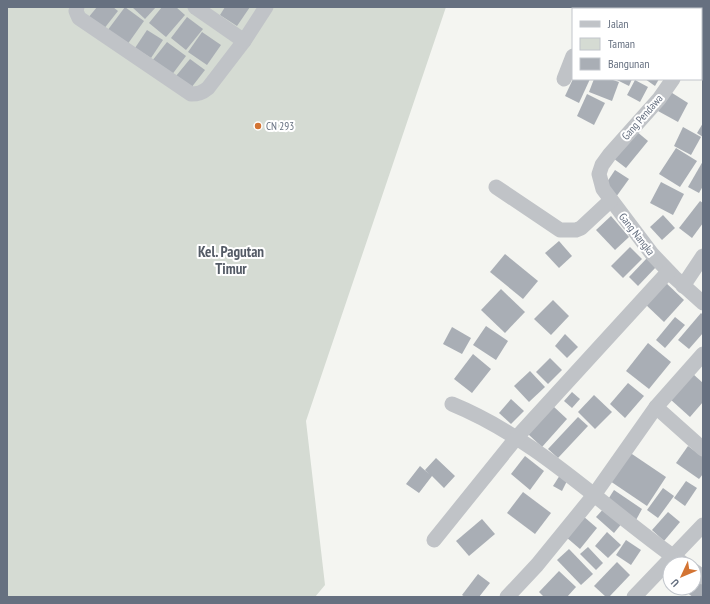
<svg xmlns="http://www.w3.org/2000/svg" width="710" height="604" viewBox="0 0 710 604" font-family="'PT Sans Narrow',sans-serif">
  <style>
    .green { fill: #d5dbd3 }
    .building { fill: #a9aeb5 }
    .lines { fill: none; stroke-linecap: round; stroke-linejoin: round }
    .street { stroke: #c0c3c7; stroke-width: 15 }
    .poi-dot { fill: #d37433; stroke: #fff; stroke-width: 1.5 }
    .labels { text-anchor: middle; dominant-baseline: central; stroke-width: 4; stroke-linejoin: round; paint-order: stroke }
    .street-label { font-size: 11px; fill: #667080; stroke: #fff }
    .poi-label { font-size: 11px; fill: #667080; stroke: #fff; text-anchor: start }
    .district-label { font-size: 15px; font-weight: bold; fill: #545b66; stroke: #fff }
  </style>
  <rect width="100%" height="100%" fill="#f4f5f1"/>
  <path class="green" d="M7,7H446L306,421L325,585L315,597H7Z"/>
  <g class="building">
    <path d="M97,7H113L118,11L103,30L88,18Z"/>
    <path d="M125,7L144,21L127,45L107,31Z"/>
    <path d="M132,7H156L145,19Z"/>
    <path d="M162,7H176L185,15L166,37L149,23Z"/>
    <path d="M225,7H250L237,26L220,15Z"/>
    <path d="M604,7H629L628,9H603Z"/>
    <path d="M680,7H701L699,9H679Z"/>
    <path d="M187,17L203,29L186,50L171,38Z"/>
    <path d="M147,30L163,40L151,58L135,48Z"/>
    <path d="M202,32L221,45L207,65L188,52Z"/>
    <path d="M167,42L186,56L171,76L152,61Z"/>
    <path d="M190,59L205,70L191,88L176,76Z"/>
    <path d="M573,79H590L579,103L565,96Z"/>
    <path d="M594,79H610L619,82L612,101L589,92Z"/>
    <path d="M615,79H632L629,86Z"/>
    <path d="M645,79H659L655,86Z"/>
    <path d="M635,80L648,87L640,102L627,95Z"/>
    <path d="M669,91L688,103L678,122L658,111Z"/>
    <path d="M587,94L605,103L594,125L577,116Z"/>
    <path d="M703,123V137L697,133Z"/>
    <path d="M683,127L701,137L691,155L674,146Z"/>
    <path d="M636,131L648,141L626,168L613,158Z"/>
    <path d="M676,148L697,161L680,187L659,174Z"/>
    <path d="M703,161V186L699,193L688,187Z"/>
    <path d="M615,170L629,179L616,197L603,188Z"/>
    <path d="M661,182L684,194L673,215L650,203Z"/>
    <path d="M700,201L703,203V223L692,238L679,228Z"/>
    <path d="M663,215L675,228L662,240L650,227Z"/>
    <path d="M611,216L629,237L615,250L596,230Z"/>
    <path d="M559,241L572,256L559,268L545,253Z"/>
    <path d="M630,247L642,259L623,278L611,266Z"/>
    <path d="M505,254L538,281L523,299L490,272Z"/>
    <path d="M648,257L657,266L638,286L629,277Z"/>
    <path d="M664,281L684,300L664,322L644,303Z"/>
    <path d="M501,289L525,312L505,333L481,310Z"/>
    <path d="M553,300L569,316L551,335L534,319Z"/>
    <path d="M701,313L703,315V333L689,349L678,340Z"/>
    <path d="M675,317L685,325L665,348L656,340Z"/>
    <path d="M486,326L508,341L496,360L473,345Z"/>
    <path d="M452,327L471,338L462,354L443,344Z"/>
    <path d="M565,334L578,347L567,358L555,346Z"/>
    <path d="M648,343L671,362L649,389L626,371Z"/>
    <path d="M473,354L491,369L472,393L454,379Z"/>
    <path d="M550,358L562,370L548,384L536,372Z"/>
    <path d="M530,371L545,387L529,402L514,386Z"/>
    <path d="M693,374L703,383V402L690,417L670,399Z"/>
    <path d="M628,383L644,396L625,418L610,404Z"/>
    <path d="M572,392L580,399L572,408L564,401Z"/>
    <path d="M594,395L612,412L595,429L578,412Z"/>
    <path d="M511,399L524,411L511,424L499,413Z"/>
    <path d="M553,406L567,419L542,447L528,434Z"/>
    <path d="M578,417L588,426L558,458L548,449Z"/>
    <path d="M688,446L703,457V474L699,479L676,463Z"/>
    <path d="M629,452L666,477L647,506L610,481Z"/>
    <path d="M525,456L544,471L530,490L511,474Z"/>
    <path d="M436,458L455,476L444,488L432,476L419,493L406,484L420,466L429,474L425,470Z"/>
    <path d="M560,475L568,479L562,491L553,486Z"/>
    <path d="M686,481L697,488L685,506L674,498Z"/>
    <path d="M663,488L674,496L658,518L647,510Z"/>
    <path d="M614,490L642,509L636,520L607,501Z"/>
    <path d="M523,492L551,513L535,534L507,513Z"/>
    <path d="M606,506L623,522L614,533L596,517Z"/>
    <path d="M668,512L680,522L664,541L652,530Z"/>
    <path d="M583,516L597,528L580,549L566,537Z"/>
    <path d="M482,519L495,534L469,556L456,541Z"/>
    <path d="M607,532L621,545L608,558L595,546Z"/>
    <path d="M626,540L641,550L631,565L616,555Z"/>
    <path d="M588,547L603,563L596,570L580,554Z"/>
    <path d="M569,549L593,574L581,585L557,560Z"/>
    <path d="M617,562L630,575L609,597H606L594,586Z"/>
    <path d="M559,571L576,587L567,597H544L539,592Z"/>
    <path d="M478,574L490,583L479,597H465L462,595Z"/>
    <path d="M694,575L703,581L702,597H693L680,588H694Z"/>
  </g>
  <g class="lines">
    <g class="street">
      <path d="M77,7L76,11L79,18L191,94C198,94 202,93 208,88L244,41L266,7"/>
      <path d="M195,7L244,41"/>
      <path d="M592,9V7"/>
      <path d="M701,36L703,33"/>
      <path d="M564,79L573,56"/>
      <path d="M673,79L659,99L610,154L602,165L599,174L603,189L652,254L674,277L703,303"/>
      <path d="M496,187L560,230H576L581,228L611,200"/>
      <path d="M683,286L703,256"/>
      <path d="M452,404C540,440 607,511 684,564"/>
      <path d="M656,407L703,449"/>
      <path d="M434,540L517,437L668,272"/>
      <path d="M694,571L703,577"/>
      <path d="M507,597L537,565L594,495L656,407L703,354"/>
      <path d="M634,597L703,525"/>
    </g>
  </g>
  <circle class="poi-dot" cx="258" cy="126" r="4"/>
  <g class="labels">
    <g class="street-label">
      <text transform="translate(642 117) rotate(-49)">Gang Pendawa</text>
      <text transform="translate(637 234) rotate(52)">Gang Nangka</text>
    </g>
    <g class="poi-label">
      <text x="266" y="126">CN 293</text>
    </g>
    <g class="district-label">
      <text x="231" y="251">Kel. Pagutan<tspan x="231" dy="17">Timur</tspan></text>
    </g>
  </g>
  <rect width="710" height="604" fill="none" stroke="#667080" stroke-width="16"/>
  <rect x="572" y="8" width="130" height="72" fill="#ffffff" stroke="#c2c6cc"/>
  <rect x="580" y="21" width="20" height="6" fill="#c0c3c7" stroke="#c2c6cc"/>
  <text x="608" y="28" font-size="12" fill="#667080">Jalan</text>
  <rect x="580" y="38" width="20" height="12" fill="#d5dbd3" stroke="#c2c6cc"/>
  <text x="608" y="48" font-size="12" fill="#667080">Taman</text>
  <rect x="580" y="58" width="20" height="12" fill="#a9aeb5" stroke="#c2c6cc"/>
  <text x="608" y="68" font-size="12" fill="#667080">Bangunan</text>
  <g transform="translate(682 576) rotate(226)"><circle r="19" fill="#ffffff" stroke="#c2c6cc"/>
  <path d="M0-3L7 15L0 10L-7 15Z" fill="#d37433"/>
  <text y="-6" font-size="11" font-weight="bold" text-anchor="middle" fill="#667080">U</text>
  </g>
</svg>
